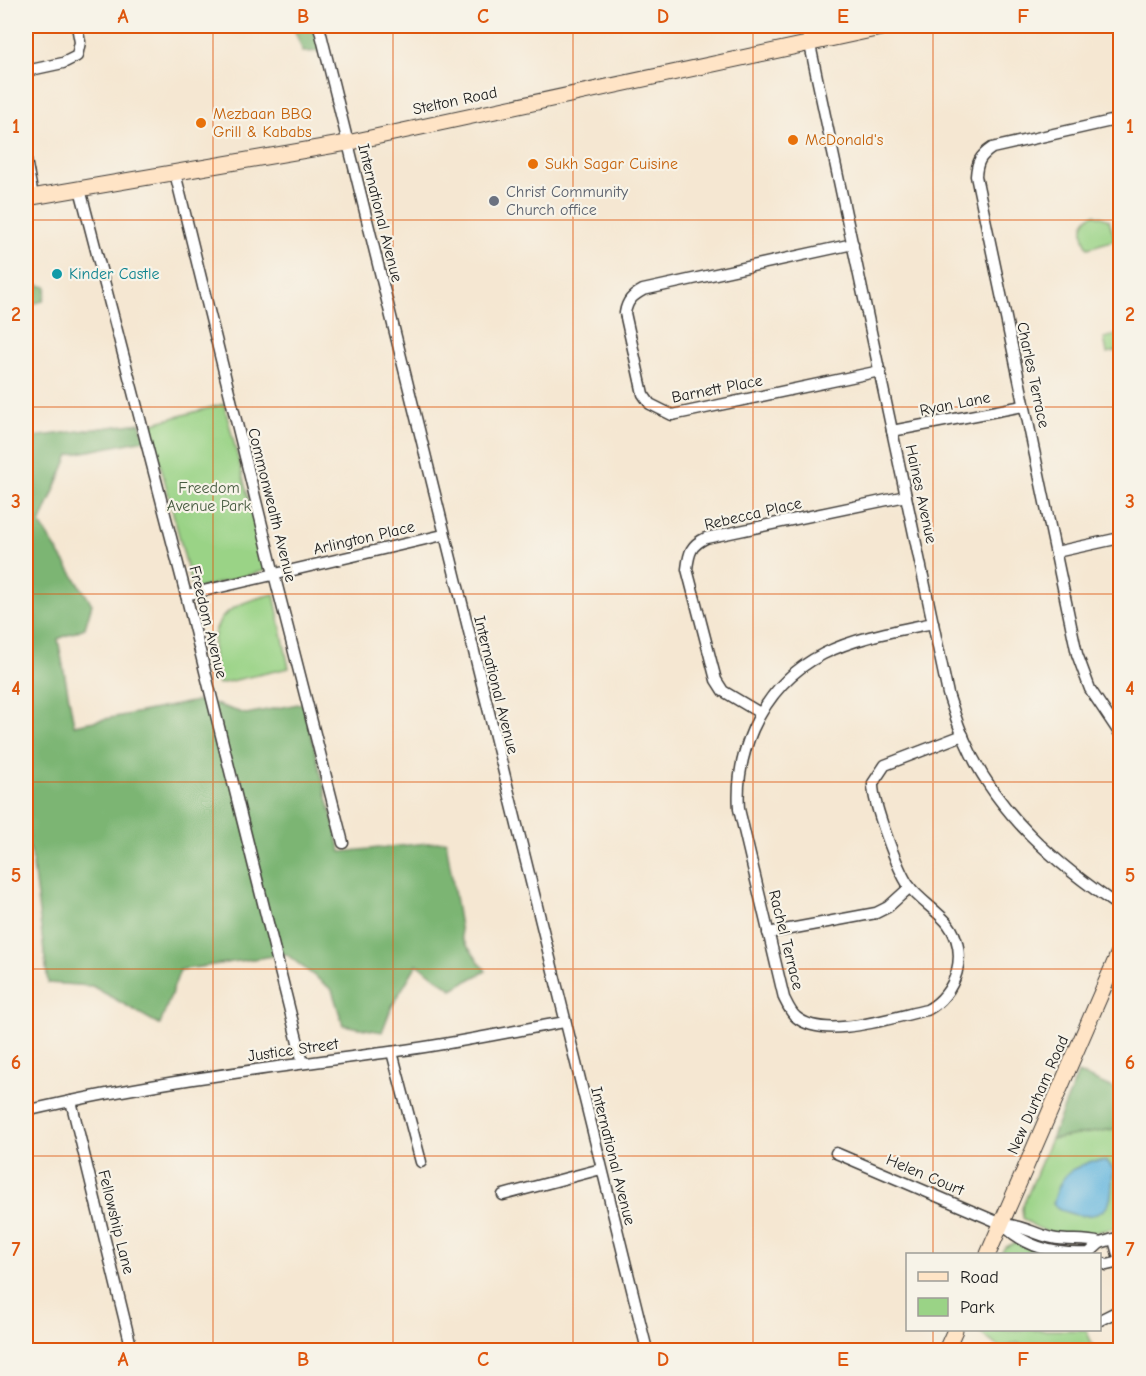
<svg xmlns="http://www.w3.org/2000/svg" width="1146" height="1376" viewBox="0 0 1146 1376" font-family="'Comic Neue',sans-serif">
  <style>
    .green { fill: #9ad386; stroke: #5b7851; stroke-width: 1.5 }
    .forest { fill: #7bb573; stroke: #4c6848; stroke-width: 1.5 }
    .water { fill: #62b5de; stroke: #3f687d; stroke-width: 1.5 }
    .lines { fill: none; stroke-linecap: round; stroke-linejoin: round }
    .minor-casing { stroke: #3d3a37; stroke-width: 13 }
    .secondary-casing { stroke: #3d3a37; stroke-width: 17 }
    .minor { stroke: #fff; stroke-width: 10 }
    .secondary { stroke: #ffe4c6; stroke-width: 15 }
    .grid { fill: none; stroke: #de560d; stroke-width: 1.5; stroke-opacity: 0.55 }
    .food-dot { fill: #e8710a; stroke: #f7f3e8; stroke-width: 2 }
    .worship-dot { fill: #6b7280; stroke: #f7f3e8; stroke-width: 2 }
    .culture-dot { fill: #0f9aa8; stroke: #f7f3e8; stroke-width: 2 }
    .labels { text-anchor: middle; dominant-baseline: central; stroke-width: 4.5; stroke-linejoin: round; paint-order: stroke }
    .street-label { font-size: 16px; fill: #1c1c1c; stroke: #f7f3e8 }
    .food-label { font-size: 16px; fill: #c56008; stroke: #f7f3e8; text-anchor: start }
    .worship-label { font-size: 16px; fill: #5b616d; stroke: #f7f3e8; text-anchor: start }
    .culture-label { font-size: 16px; fill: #0d838f; stroke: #f7f3e8; text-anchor: start }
    .park-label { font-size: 16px; fill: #485c41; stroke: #f7f3e8 }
    .neatline { fill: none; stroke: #de560d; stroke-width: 2 }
    .grid-label { font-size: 20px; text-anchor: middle; font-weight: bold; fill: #de560d }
  </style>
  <rect width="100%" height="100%" fill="#f7f3e8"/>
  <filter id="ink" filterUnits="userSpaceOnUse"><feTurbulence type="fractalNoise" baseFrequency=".0167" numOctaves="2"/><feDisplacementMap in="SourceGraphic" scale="12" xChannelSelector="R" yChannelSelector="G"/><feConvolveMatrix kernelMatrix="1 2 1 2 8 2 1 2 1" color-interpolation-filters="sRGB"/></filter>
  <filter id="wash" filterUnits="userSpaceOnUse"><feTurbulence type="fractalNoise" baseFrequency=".008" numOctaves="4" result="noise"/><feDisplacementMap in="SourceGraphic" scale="24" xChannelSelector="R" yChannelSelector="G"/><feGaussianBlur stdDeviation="1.35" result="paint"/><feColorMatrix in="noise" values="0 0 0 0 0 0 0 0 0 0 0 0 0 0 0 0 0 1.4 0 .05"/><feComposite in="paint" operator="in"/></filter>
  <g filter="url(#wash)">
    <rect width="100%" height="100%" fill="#f5e7d2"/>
    <g class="green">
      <path d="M1094,214L1109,220L1115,240L1088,248C1081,236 1079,220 1094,214Z"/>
      <path d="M1120,334V350L1107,353L1104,338Z"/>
      <path d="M224,404L267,570L193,590L150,424Z"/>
      <path d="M274,594L289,668L218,684C206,625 215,607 274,594Z"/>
      <path d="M1120,1128V1227C1087,1235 1052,1243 1023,1218L1022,1208L1051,1139Z"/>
      <path d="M1015,1243L1051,1254H1001L1005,1247Z"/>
      <path d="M976,1330H1086L1095,1350H1036L1017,1343L1001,1349Z"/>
    </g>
    <g class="forest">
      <path d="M293,26H319L327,51L303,52Z"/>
      <path d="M26,282L47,287L43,301L26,306Z"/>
      <path d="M140,423L145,440L69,455L40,524L92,604L85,628L58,639L74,725L202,700L246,714L303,703L341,852L446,841L462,939L486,971L452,989L417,964L392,1006L382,1032L343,1025L332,990L286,954L180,970L160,1025L92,986L48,983L31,851L26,843V438Z"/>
      <path d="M1078,1073L1120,1091V1128L1051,1139Z"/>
    </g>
    <path class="water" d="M1092,1161H1107L1113,1169C1112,1178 1113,1194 1109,1203C1099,1223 1065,1216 1053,1204C1061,1175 1065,1171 1092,1161Z"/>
  </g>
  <g filter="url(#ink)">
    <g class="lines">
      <defs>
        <g id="minor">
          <path d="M319,26L647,1350"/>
          <path d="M806,26L948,694C953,709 958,726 965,741C996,813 1057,865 1120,907"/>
          <path d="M26,71L63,63L77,56L80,42L77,26"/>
          <path d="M1120,119L992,148C980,156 977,162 976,176L1077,654L1090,689L1120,734"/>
          <path d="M26,160L33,196"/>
          <path d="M175,173L274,574L343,843"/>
          <path d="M80,189L186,595L303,1063"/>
          <path d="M853,244L643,290C632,296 627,301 625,313L643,394L650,404L672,415L880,371"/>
          <path d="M892,431L1023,406"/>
          <path d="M1056,552L1120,538"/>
          <path d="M186,595L443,535"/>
          <path d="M933,623C855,639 789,649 753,729C742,754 737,781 739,809L784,998C787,1004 791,1013 796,1017C824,1041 893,1017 927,1010C956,995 970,953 948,924C937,910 919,900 909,886C898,871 872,801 873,783L885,765L963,735"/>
          <path d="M760,713L723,691L716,680L687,569C689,552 691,545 706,538L906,496"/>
          <path d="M768,933L876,913L888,907L910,887"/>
          <path d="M392,1052L421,1162"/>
          <path d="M71,1101L132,1350"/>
          <path d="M26,1111C145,1083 268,1068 390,1052C448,1045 507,1032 565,1022"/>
          <path d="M836,1153L1002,1224C1026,1226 1031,1233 1052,1238C1068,1242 1084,1238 1100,1243"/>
          <path d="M503,1195L601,1169"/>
          <path d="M1002,1224C1025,1247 1056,1255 1089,1253L1100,1243L1120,1237"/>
          <path d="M1114,1240L1120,1262"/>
          <path d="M1100,1262L1107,1265L1120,1262"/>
          <path d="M1100,1320L1120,1310"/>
        </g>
        <g id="secondary">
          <path d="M26,198L347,143L890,26"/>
          <path d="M988,1254L1120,950"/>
          <path d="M946,1350L955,1330"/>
        </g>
      </defs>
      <use href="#minor" class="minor-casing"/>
      <use href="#secondary" class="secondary-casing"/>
      <use href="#minor" class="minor"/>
      <use href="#secondary" class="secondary"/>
    </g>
  </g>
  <path class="grid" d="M213,26V1350M393,26V1350M573,26V1350M753,26V1350M933,26V1254M26,220H1120M26,407H1120M26,594H1120M26,782H1120M26,969H1120M26,1156H1120M933,1330V1350"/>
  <g class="food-dot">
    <circle cx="201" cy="123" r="6"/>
    <circle cx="793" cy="140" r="6"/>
    <circle cx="533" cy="164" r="6"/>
  </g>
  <circle class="worship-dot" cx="494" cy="201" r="6"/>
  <circle class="culture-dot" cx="57" cy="274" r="6"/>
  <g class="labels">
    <g class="street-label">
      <text transform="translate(455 101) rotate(-12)">Stelton Road</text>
      <text transform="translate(380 213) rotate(76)">International Avenue</text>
      <text transform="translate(1033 375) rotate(78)">Charles Terrace</text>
      <text transform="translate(717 389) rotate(-11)">Barnett Place</text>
      <text transform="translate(955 404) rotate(-11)">Ryan Lane</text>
      <text transform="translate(921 494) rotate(78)">Haines Avenue</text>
      <text transform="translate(272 505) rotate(76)">Commonwealth Avenue</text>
      <text transform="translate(753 514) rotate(-13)">Rebecca Place</text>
      <text transform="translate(364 538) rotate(-13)">Arlington Place</text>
      <text transform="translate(208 622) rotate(76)">Freedom Avenue</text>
      <text transform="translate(496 685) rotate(76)">International Avenue</text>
      <text transform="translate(786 940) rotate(76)">Rachel Terrace</text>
      <text transform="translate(293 1050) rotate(-8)">Justice Street</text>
      <text transform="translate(1038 1095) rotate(-66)">New Durham Road</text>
      <text transform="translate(613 1156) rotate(76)">International Avenue</text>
      <text transform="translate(925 1175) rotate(23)">Helen Court</text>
      <text transform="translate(116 1222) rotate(76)">Fellowship Lane</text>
    </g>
    <g class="food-label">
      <text x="213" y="114">Mezbaan BBQ<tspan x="213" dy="18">Grill &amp; Kababs</tspan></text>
      <text x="805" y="140">McDonald's</text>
      <text x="545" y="164">Sukh Sagar Cuisine</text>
    </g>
    <g class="worship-label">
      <text x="506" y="192">Christ Community<tspan x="506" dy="18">Church office</tspan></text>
    </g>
    <g class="culture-label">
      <text x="69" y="274">Kinder Castle</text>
    </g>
    <g class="park-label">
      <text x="209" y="488">Freedom<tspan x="209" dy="18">Avenue Park</tspan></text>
    </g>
  </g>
  <rect width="1146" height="1376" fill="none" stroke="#f7f3e8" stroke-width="66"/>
  <rect x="906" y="1253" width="195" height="78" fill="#f7f3e8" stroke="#9f9d96" stroke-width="1.5"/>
  <rect x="918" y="1272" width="30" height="9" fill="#ffe4c6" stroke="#9f9d96" stroke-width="1.5"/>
  <text x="960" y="1283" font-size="18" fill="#1c1c1c">Road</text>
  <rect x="918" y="1298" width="30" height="18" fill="#9ad386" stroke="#9f9d96" stroke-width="1.5"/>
  <text x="960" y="1313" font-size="18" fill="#1c1c1c">Park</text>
  <rect x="33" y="33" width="1080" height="1310" class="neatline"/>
  <g class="grid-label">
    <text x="123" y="23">A</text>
    <text x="303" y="23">B</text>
    <text x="483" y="23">C</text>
    <text x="663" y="23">D</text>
    <text x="843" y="23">E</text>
    <text x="1023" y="23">F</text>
    <text x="16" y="133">1</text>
    <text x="1130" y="133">1</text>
    <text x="16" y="321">2</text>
    <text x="1130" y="321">2</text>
    <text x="16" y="508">3</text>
    <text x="1130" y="508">3</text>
    <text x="16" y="695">4</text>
    <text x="1130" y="695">4</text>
    <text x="16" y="882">5</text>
    <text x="1130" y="882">5</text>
    <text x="16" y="1069">6</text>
    <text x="1130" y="1069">6</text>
    <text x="16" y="1256">7</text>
    <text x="1130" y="1256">7</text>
    <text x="123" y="1366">A</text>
    <text x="303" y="1366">B</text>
    <text x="483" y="1366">C</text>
    <text x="663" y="1366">D</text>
    <text x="843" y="1366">E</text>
    <text x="1023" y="1366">F</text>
  </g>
</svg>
